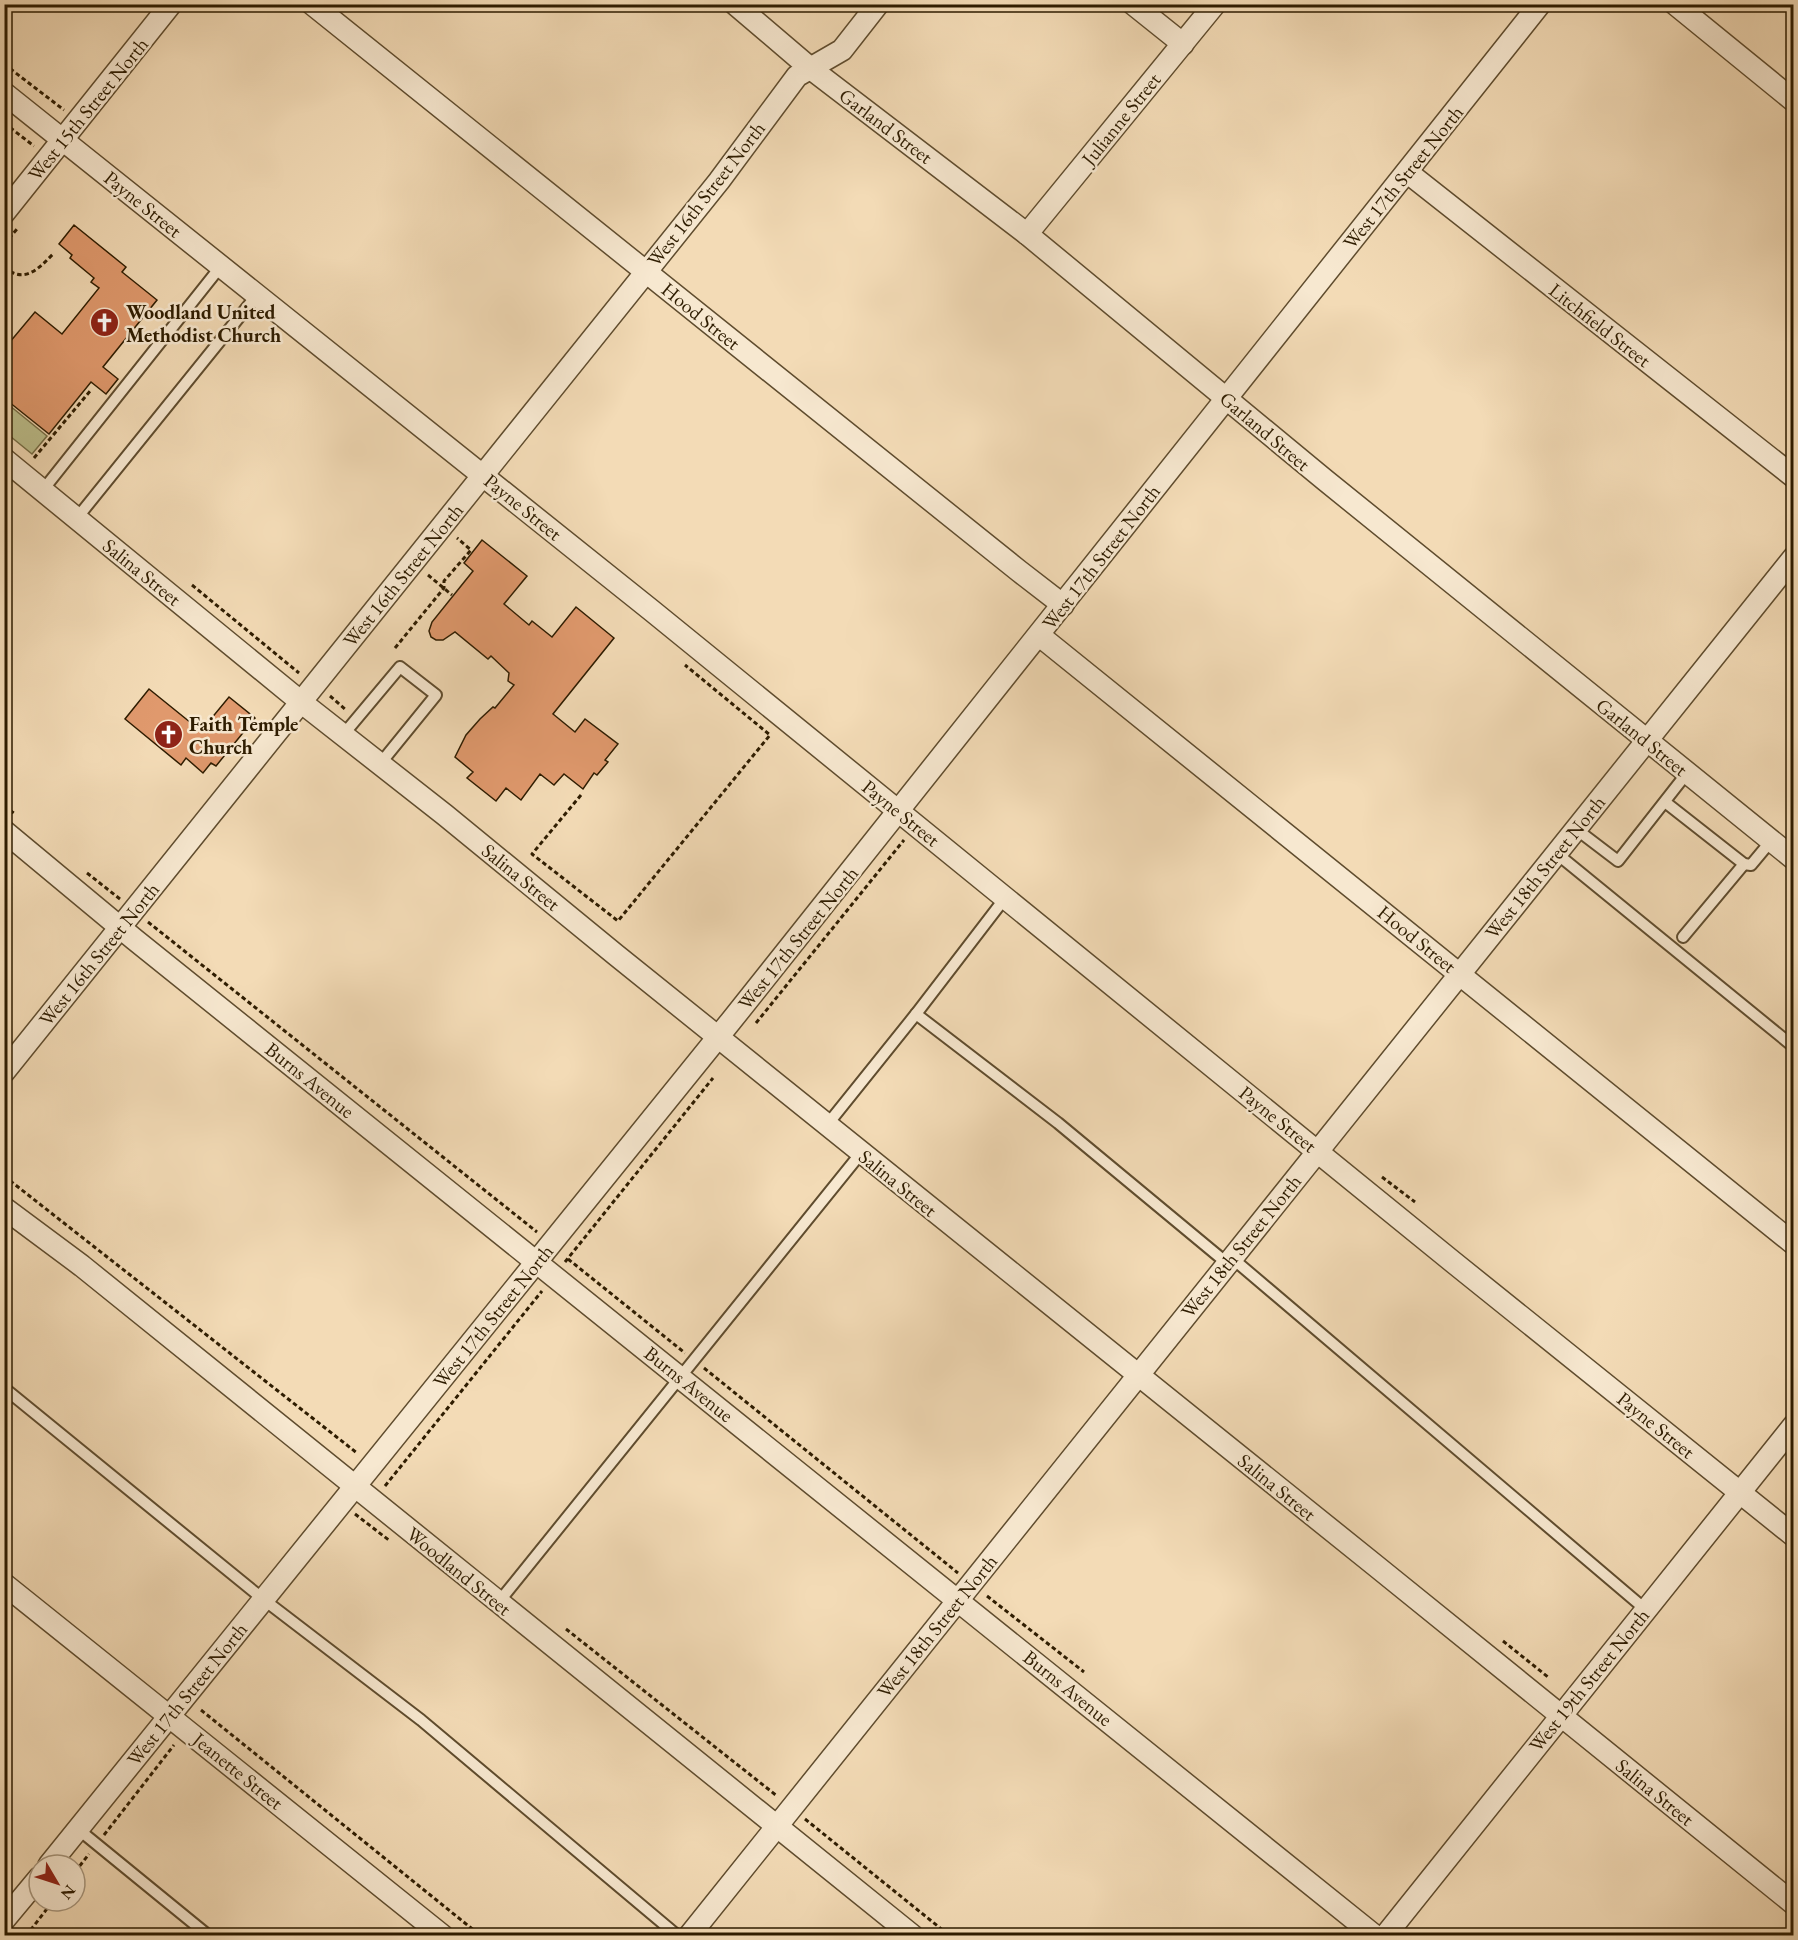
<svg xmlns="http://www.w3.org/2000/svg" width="1798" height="1940" viewBox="0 0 1798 1940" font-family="'EB Garamond',serif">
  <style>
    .green { fill: #bdc08d; stroke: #766e46; stroke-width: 1.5 }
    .building { fill: #e0996d; stroke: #2e1c00; stroke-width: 1.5 }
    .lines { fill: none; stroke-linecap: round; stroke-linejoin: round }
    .lane-casing { stroke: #5f4c2e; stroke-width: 14 }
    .street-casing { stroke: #5f4c2e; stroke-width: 24 }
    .path { stroke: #2e1c00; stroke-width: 3; stroke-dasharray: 4.5 3; stroke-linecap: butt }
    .lane { stroke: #f7e8d0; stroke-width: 10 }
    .street { stroke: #f7e8d0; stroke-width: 21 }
    .labels { text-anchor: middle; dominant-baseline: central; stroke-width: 5; stroke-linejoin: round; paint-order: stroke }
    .street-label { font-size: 20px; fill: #2e1c00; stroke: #f7e8d0 }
    .poi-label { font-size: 20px; font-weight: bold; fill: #2e1c00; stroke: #f7e8d0; text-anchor: start }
  </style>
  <rect width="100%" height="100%" fill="#f3dbb6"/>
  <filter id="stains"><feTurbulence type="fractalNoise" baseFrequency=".00333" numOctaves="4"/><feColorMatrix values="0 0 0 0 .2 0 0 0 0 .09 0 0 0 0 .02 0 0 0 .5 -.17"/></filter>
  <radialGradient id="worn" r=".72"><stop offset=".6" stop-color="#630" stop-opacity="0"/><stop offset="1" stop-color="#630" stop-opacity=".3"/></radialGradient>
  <path class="green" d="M4,401L47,436L32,454L5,432Z"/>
  <g class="building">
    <path d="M74,225L126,267L122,272L157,300L103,367L118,379L106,394L91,382L49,434L4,398V349L35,312L62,334L99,288L91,282L94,278L70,258L72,255L59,244Z"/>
    <path d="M482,540L527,576L504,604L529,625L532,621L552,637L576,607L614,638L553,714L575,732L585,719L618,744L605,760L608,762L597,775L594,773L583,789L564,774L554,785L540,774L521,800L506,788L496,801L467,778L473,772L455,757L466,735L480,719L493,707L495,708L514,685L508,681L509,673L491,656L488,659L455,632L443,640H436L431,637L429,631L432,622L473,571L464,563Z"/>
    <path d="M149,689L201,731L229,697L255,718L216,766L211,763L203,773L186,758L181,765L125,719Z"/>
  </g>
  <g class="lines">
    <defs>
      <g id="lane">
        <path d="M43,490L221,266"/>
        <path d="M77,518L257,295"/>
        <path d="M343,735L400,667L436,695L380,764"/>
        <path d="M1665,802L1744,864L1751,865L1771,841"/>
        <path d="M1576,829L1618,861L1687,773"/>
        <path d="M1556,853L1794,1047"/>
        <path d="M1005,898L916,1014L1058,1123L1228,1264"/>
        <path d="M1683,937L1744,864"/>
        <path d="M827,1125L916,1014"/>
        <path d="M1232,1258L1645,1609"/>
        <path d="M4,1388L263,1599L421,1720L678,1936"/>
        <path d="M498,1603L861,1153"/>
        <path d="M78,1829L209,1936"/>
      </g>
      <g id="street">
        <path d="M312,4L1019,571L1063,605"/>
        <path d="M735,4L810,68L1027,234L1325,480L1794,859"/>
        <path d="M1133,4L1183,44"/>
        <path d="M1675,4L1794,101"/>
        <path d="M4,93L651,610L1453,1262L1794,1536"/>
        <path d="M1407,172L1794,477"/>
        <path d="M4,213L171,4"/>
        <path d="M1027,234L1215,4"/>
        <path d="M4,459L301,702L445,815L616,955L1376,1566L1794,1904"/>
        <path d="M1040,636L1794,1244"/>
        <path d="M4,831L134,939L1375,1936"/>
        <path d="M4,1072L719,181L797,76L842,50L878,4"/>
        <path d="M4,1208L82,1266L913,1936"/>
        <path d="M4,1584L443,1936"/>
        <path d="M49,1865L731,1021L1540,4"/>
        <path d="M4,1920L39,1878"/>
        <path d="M689,1936L1794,557"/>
        <path d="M1385,1936L1794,1425"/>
      </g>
    </defs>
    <use href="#lane" class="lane-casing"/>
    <use href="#street" class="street-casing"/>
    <g class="path">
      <path d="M4,64L64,110"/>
      <path d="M4,123L34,146"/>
      <path d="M4,244L17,229"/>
      <path d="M4,267C25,285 39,268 54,253"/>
      <path d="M4,435L11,440"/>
      <path d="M34,458L91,390"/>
      <path d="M428,575L452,595"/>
      <path d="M192,585L299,673"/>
      <path d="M395,648L444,588V581L471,550L457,538"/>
      <path d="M330,696L345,709"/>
      <path d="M581,795L532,854L618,921L770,735L685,665"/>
      <path d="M4,806L15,814"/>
      <path d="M87,873L120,899"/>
      <path d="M148,922L537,1232"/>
      <path d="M756,1023L904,840"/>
      <path d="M4,1176L357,1453"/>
      <path d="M1382,1177L1415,1202"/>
      <path d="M568,1259L685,1353"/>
      <path d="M565,1262L713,1078"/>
      <path d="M704,1368L958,1573"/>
      <path d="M385,1486L542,1291"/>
      <path d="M355,1514L390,1541"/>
      <path d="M987,1596L1084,1672"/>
      <path d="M566,1629L777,1796"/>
      <path d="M1503,1641L1548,1677"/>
      <path d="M201,1710L481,1936"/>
      <path d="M805,1819L950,1936"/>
      <path d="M104,1835L174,1745"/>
      <path d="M75,1872L89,1854"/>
      <path d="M26,1936L53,1901"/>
    </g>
    <use href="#lane" class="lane"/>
    <use href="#street" class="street"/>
  </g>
  <defs>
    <symbol id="church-disc" viewBox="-11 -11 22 22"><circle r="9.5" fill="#8f2418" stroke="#f7e8d0"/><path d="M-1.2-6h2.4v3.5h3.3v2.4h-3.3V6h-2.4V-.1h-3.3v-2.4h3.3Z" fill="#fff"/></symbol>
  </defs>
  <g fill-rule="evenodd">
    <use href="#church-disc" x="88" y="306" width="33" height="33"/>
    <use href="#church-disc" x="152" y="718" width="33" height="33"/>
  </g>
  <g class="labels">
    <g class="street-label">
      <text transform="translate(88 109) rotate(-51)">West 15th Street North</text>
      <text transform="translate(1121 119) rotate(-51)">Julianne Street</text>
      <text transform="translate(886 126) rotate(37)">Garland Street</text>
      <text transform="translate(1403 177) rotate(-51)">West 17th Street North</text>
      <text transform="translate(706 194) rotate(-52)">West 16th Street North</text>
      <text transform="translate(143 204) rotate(39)">Payne Street</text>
      <text transform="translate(701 316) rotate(39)">Hood Street</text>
      <text transform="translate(1600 325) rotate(38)">Litchfield Street</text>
      <text transform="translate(1265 431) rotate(40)">Garland Street</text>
      <text transform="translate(523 507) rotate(39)">Payne Street</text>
      <text transform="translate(1101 557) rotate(-52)">West 17th Street North</text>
      <text transform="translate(142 572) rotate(39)">Salina Street</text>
      <text transform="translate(403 575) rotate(-51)">West 16th Street North</text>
      <text transform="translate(1642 737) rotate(39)">Garland Street</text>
      <text transform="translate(901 813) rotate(39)">Payne Street</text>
      <text transform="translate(1545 867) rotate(-51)">West 18th Street North</text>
      <text transform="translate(521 877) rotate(39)">Salina Street</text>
      <text transform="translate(798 938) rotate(-51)">West 17th Street North</text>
      <text transform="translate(1417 939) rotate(39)">Hood Street</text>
      <text transform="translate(99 954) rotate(-51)">West 16th Street North</text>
      <text transform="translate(310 1080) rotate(39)">Burns Avenue</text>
      <text transform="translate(1278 1119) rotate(39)">Payne Street</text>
      <text transform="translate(898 1183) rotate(39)">Salina Street</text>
      <text transform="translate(1241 1246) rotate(-51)">West 18th Street North</text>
      <text transform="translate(493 1316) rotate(-51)">West 17th Street North</text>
      <text transform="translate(689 1384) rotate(39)">Burns Avenue</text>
      <text transform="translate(1656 1425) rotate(39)">Payne Street</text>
      <text transform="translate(1277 1487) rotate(39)">Salina Street</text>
      <text transform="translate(459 1571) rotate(39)">Woodland Street</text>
      <text transform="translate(937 1626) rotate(-51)">West 18th Street North</text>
      <text transform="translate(1589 1680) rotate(-51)">West 19th Street North</text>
      <text transform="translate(1068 1688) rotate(39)">Burns Avenue</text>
      <text transform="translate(187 1694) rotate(-51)">West 17th Street North</text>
      <text transform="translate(238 1771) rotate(39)">Jeanette Street</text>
      <text transform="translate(1655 1792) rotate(39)">Salina Street</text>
    </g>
    <g class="poi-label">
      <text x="126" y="312">Woodland United<tspan x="126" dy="23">Methodist Church</tspan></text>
      <text x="189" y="724">Faith Temple<tspan x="189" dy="23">Church</tspan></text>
    </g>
  </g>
  <rect width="1798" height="1940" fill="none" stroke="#f3dbb6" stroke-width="24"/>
  <rect x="6" y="6" width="1786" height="1928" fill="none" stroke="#2e1c00" stroke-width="3"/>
  <rect x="12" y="12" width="1774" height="1916" fill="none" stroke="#2e1c00" stroke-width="1.5"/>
  <g transform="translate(57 1883) rotate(129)"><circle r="28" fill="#f7e8d0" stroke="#a7967d" stroke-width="1.5"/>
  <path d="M0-4.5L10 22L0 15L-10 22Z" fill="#8f2418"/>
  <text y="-9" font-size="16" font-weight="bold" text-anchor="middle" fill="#2e1c00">N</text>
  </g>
  <rect width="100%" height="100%" filter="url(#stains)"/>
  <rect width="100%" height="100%" fill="url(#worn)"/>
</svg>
